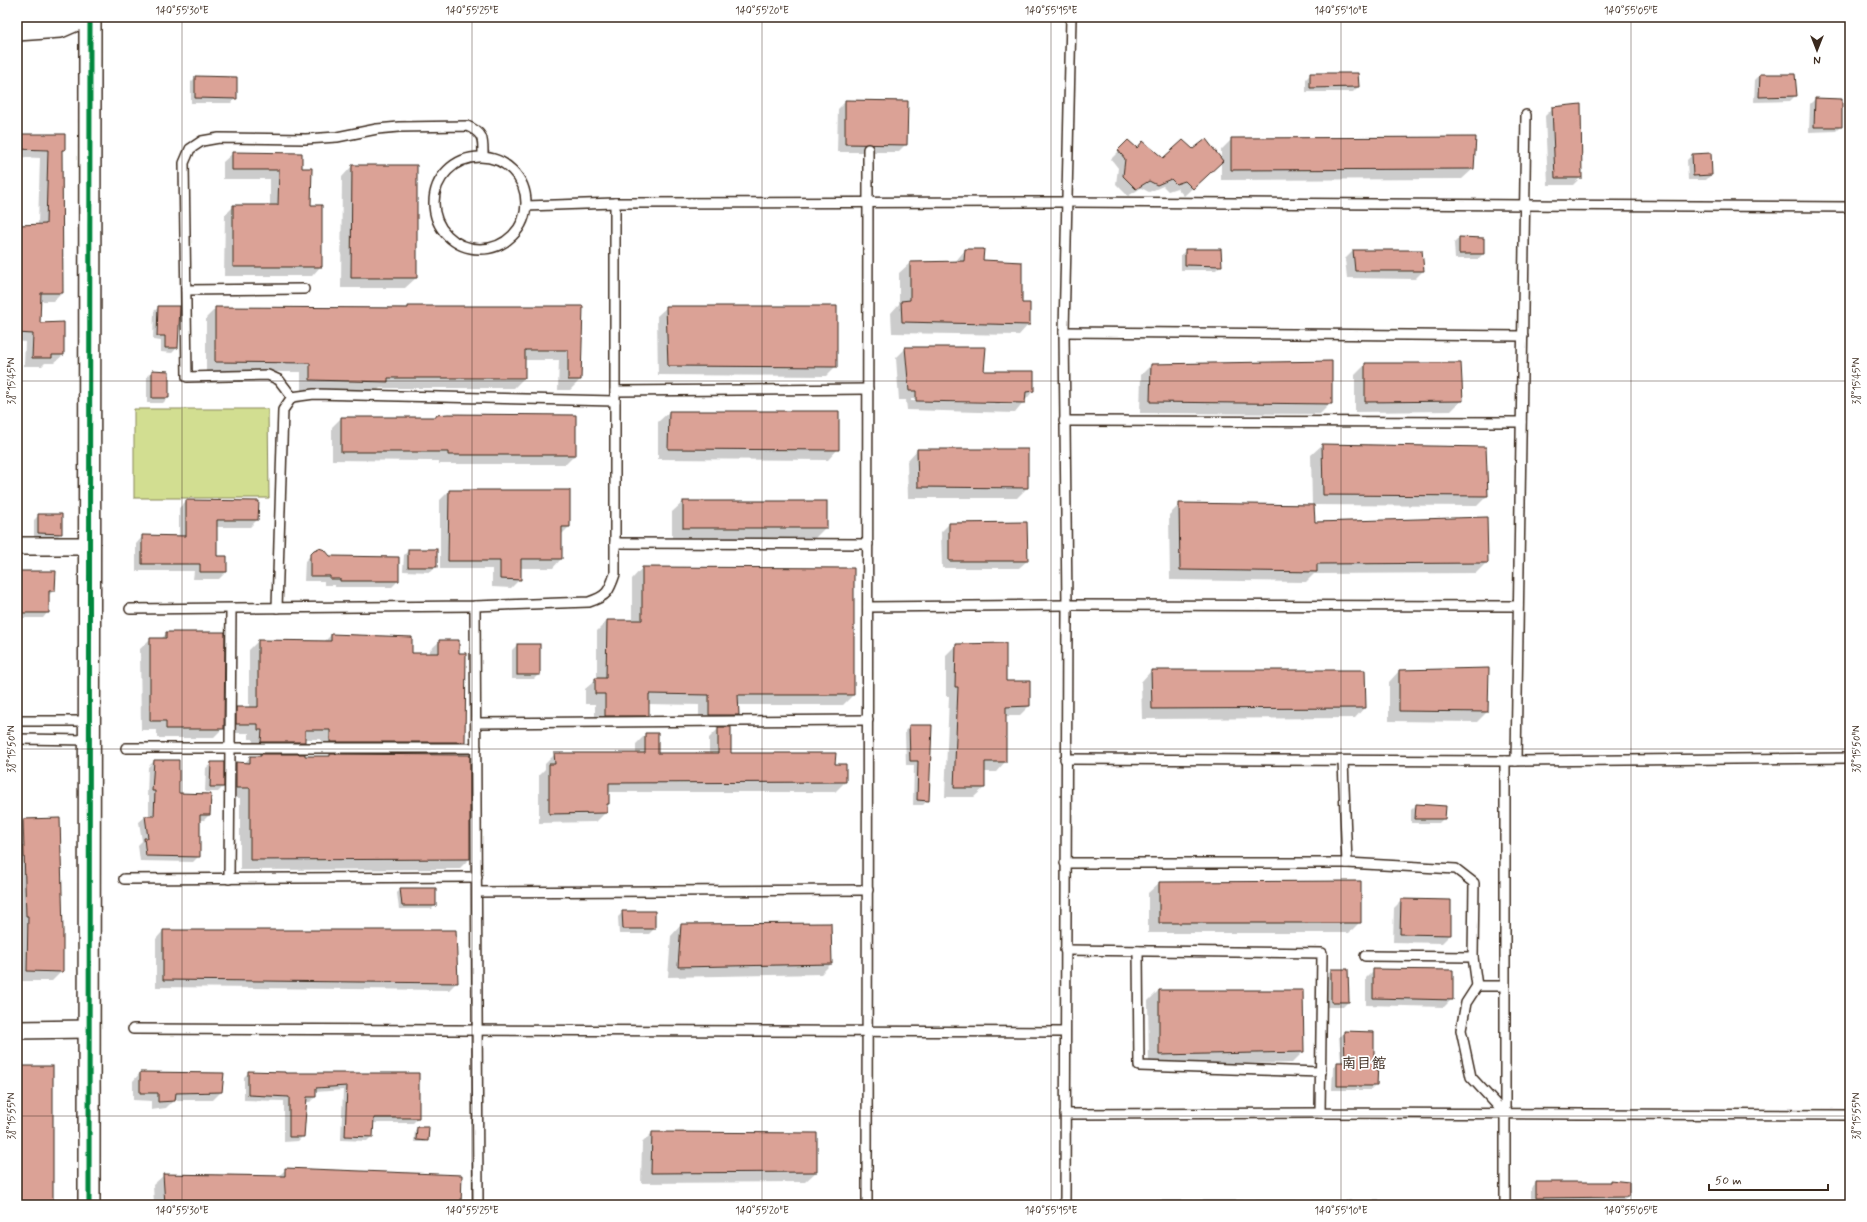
<svg xmlns="http://www.w3.org/2000/svg" width="1867" height="1222" viewBox="0 0 1867 1222" font-family="Mynerve,'Klee One',sans-serif">
  <style>
    .green { fill: #d2de91; stroke: #868458 }
    .shadow { fill: #0003; fill-rule: evenodd }
    .building { fill: #dba296; stroke: #3b2a1e }
    .lines { fill: none; stroke-linecap: round; stroke-linejoin: round }
    .service-casing { stroke: #3b2a1e; stroke-width: 12 }
    .minor-casing { stroke: #3b2a1e; stroke-width: 20 }
    .tertiary-casing { stroke: #3b2a1e; stroke-width: 24 }
    .service { stroke: #fff; stroke-width: 9 }
    .minor { stroke: #fff; stroke-width: 17 }
    .tertiary { stroke: #fff; stroke-width: 21 }
    .cycleway-casing { stroke: #fff; stroke-width: 8 }
    .cycleway { stroke: #00873e; stroke-width: 5 }
    .ticks { fill: none; stroke: #3b2a1e; stroke-width: 1; stroke-opacity: 0.45 }
    .labels { text-anchor: middle; dominant-baseline: central; stroke-width: 3.5; stroke-linejoin: round; paint-order: stroke }
    .quarter-label { font-size: 15px; font-weight: bold; fill: #3b2a1e; stroke: #fff }
    .neatline { fill: none; stroke: #3b2a1e; stroke-width: 1.5 }
    .ticks-label { font-size: 10px; text-anchor: middle; fill: #3b2a1e }
  </style>
  <rect width="100%" height="100%" fill="#fff"/>
  <filter id="ink" filterUnits="userSpaceOnUse"><feTurbulence type="fractalNoise" baseFrequency=".025" numOctaves="2"/><feDisplacementMap in="SourceGraphic" scale="8" xChannelSelector="R" yChannelSelector="G"/><feConvolveMatrix kernelMatrix="1 2 1 2 8 2 1 2 1" color-interpolation-filters="sRGB"/></filter>
  <g filter="url(#ink)">
    <path class="green" d="M134,409H268L269,498H134Z"/>
    <g class="shadow">
      <path d="M1311,74H1357L1358,87L1353,92H1306V79Z"/>
      <path d="M1760,75L1795,96L1790,101L1754,102L1755,80Z"/>
      <path d="M196,77L236,98L231,103H191V82Z"/>
      <path d="M1815,99L1841,126L1836,131L1809,132L1810,104Z"/>
      <path d="M846,101L906,144L898,152H837L838,109Z"/>
      <path d="M1553,108L1581,177L1573,185H1548L1545,116Z"/>
      <path d="M17,135L64,149L61,152L62,293L54,301H40L39,324L63,355L54,363H45L42,366H24L25,342L17,341V226L38,225L40,158L17,157Z"/>
      <path d="M1232,139L1473,169L1462,179L1221,180V161L1184,196L1177,188L1168,191L1163,186L1149,192L1141,188L1128,196L1116,184L1118,168L1111,159L1128,142L1137,149L1163,159L1193,151L1221,160V150Z"/>
      <path d="M233,153L301,169L310,206L321,266L312,276H224L225,215L234,206H270V179H223V162Z"/>
      <path d="M1692,155L1711,175L1706,180H1688L1687,160Z"/>
      <path d="M352,166L416,278L405,288H341L342,177Z"/>
      <path d="M1459,238L1483,254L1478,259H1455L1454,243Z"/>
      <path d="M965,250L982,261L1022,304L1029,324L1019,335L892,333L891,313L899,304V273L910,263L955,262Z"/>
      <path d="M1186,250L1221,265L1216,270H1181V255Z"/>
      <path d="M1353,251H1421L1423,271L1415,279L1347,278L1345,259Z"/>
      <path d="M159,307H179L177,348L172,353L161,352V341L153,340L154,311Z"/>
      <path d="M582,307L580,380L570,390H558L559,360H524V378L514,388H380L377,391L301,390V372H206V318L216,308Z"/>
      <path d="M667,307L836,366L826,376L658,375L657,316Z"/>
      <path d="M906,348L983,372L1033,391L1015,413L907,410L906,400H899L896,358ZM911,399L1016,402V404L911,401Z"/>
      <path d="M1366,364L1462,400L1451,411L1355,412V375Z"/>
      <path d="M1151,365L1331,403L1320,414L1140,413L1141,375Z"/>
      <path d="M152,371L168,398L163,403H147V376Z"/>
      <path d="M669,412H838V449L828,460L658,459V422Z"/>
      <path d="M437,416L575,455L566,464H439V461H427L332,460V427L341,418H434Z"/>
      <path d="M1322,445L1485,448L1487,496L1477,506L1313,505L1314,524L1487,562L1476,573L1314,574L1306,582L1170,580L1169,515L1180,504L1312,506L1311,455Z"/>
      <path d="M917,450L1027,488L1017,498H908L907,461Z"/>
      <path d="M449,491L569,527L561,535V559L553,568H520V579L511,588L492,587V569H440V500Z"/>
      <path d="M186,501L258,502L257,520L250,527H216V557L226,572L219,579H193L194,571H136V544L143,536L179,537V508Z"/>
      <path d="M683,502H826V527L815,538H672V512Z"/>
      <path d="M39,515L61,533L56,538H34V520Z"/>
      <path d="M949,524L1027,561L1019,568H942L941,532Z"/>
      <path d="M409,550L436,567L431,572L403,571L404,555Z"/>
      <path d="M315,551L330,557L398,581L392,587H335V585H324V581H304L305,561Z"/>
      <path d="M642,568L854,569L853,695L843,705H738V715L727,725H699V705L648,704V715L638,726H595V704H585V689L597,679V631L607,621H632V579Z"/>
      <path d="M17,572L54,590L48,596V612L43,618H17Z"/>
      <path d="M167,633L223,728L213,738H157V730H141L140,649L150,639H161Z"/>
      <path d="M331,635L411,654H430V650L440,641L464,742L455,751H321V739H304V742L295,751H252L253,739H249V733H227V717L237,708H249V650L258,641L324,642Z"/>
      <path d="M1005,644V682L1029,706L1019,716H1005V762L996,772H984V788L974,797H945L949,696H946V655L956,645Z"/>
      <path d="M517,645L539,674L534,679H512V650Z"/>
      <path d="M1151,671L1365,707L1355,718L1142,719L1141,682Z"/>
      <path d="M1399,671L1487,712L1477,722L1389,721V682Z"/>
      <path d="M909,726H931L928,800L923,805H913L914,765H906L905,731Z"/>
      <path d="M719,728L730,754L834,765L845,782L835,792H608L606,812L596,822L539,823V775L545,769V764L555,754H636V744L646,734L657,754H709V738Z"/>
      <path d="M261,755L328,757L330,755L469,859L459,869L240,870V798H226V774L236,763L244,764L250,757H259Z"/>
      <path d="M154,761L178,794L210,814L204,820H199V856L193,862L140,861L138,845L142,841L139,822L145,817H149V796H147L148,767Z"/>
      <path d="M212,763H223V787L218,792H205L206,768Z"/>
      <path d="M1416,805L1444,818L1439,823H1411V810Z"/>
      <path d="M24,820L62,971L52,981H18L19,925H17V827Z"/>
      <path d="M1360,882V922L1349,933H1148V893L1159,883Z"/>
      <path d="M401,889L435,905L432,909H399L397,893Z"/>
      <path d="M1402,900L1450,935L1442,943L1393,942L1394,908Z"/>
      <path d="M623,912L654,929L649,934H619L618,917Z"/>
      <path d="M681,925L831,964L821,974L668,977L671,936Z"/>
      <path d="M163,931L457,982L449,990L156,987V939Z"/>
      <path d="M1331,970L1348,1002L1343,1007H1327L1326,975Z"/>
      <path d="M1374,970L1452,999L1444,1007L1366,1005V978Z"/>
      <path d="M1159,990L1302,991L1303,1052L1292,1063L1149,1065L1148,1001Z"/>
      <path d="M1344,1032L1373,1063L1376,1085L1371,1090H1332L1333,1068L1338,1062L1341,1063L1339,1037Z"/>
      <path d="M249,1072L284,1074H418V1118L413,1123H373L372,1136L367,1141L341,1140L343,1090L315,1092V1097L310,1102H306L303,1136L298,1141L284,1142V1101L244,1100V1077Z"/>
      <path d="M140,1073L221,1092L213,1100H174L166,1108L151,1110V1101L133,1100V1081Z"/>
      <path d="M417,1128L427,1140L425,1142H414L415,1130Z"/>
      <path d="M652,1133L816,1172L805,1182L641,1183L642,1143Z"/>
      <path d="M286,1169L460,1205H154L153,1185L164,1175L278,1177Z"/>
      <path d="M1610,1181L1628,1197L1622,1202H1531V1188L1536,1183H1608Z"/>
      <path d="M1150,1200H1382V1205H1145Z"/>
    </g>
    <g class="building">
      <path d="M1310,73H1358L1359,87L1310,88Z"/>
      <path d="M1760,74H1795L1797,96L1759,97Z"/>
      <path d="M195,76L237,77V99L195,98Z"/>
      <path d="M1815,98L1842,99V127H1814Z"/>
      <path d="M845,100L908,101L907,145L845,144Z"/>
      <path d="M1581,104L1582,178H1555L1552,107Z"/>
      <path d="M17,134H65V150H62L63,293H41L40,323L64,322V355H52V358H32L33,334L17,333V225L46,224L48,150L17,149Z"/>
      <path d="M1476,137L1474,169L1231,170V138Z"/>
      <path d="M1206,139L1223,161L1193,189L1185,181L1176,184L1171,179L1157,185L1149,181L1136,189L1123,176L1125,159L1118,150L1128,140L1137,148L1143,141L1163,158L1183,140L1193,149Z"/>
      <path d="M232,152L302,153V168H312L311,205H322V267H233V205H278L279,170H232Z"/>
      <path d="M1711,153L1712,175L1693,176L1692,154Z"/>
      <path d="M352,165H417V278H351Z"/>
      <path d="M1459,237L1484,238V254H1459Z"/>
      <path d="M965,249H984L983,260L1022,262V303H1030V325L902,322L901,301L910,300V262L964,261Z"/>
      <path d="M1185,249H1221L1222,266L1185,265Z"/>
      <path d="M1353,250H1422L1424,271H1355Z"/>
      <path d="M158,306H180L178,348H165V336H157Z"/>
      <path d="M408,306H583L581,380H568V350H525V378H388V382L310,380V363L215,362V307L408,308Z"/>
      <path d="M666,306H837V367L668,366Z"/>
      <path d="M905,347H986L984,371H1034V391L1026,392L1025,403L916,401V391H909Z"/>
      <path d="M1332,361V404L1150,402L1151,364Z"/>
      <path d="M1365,363H1461L1463,401L1365,402Z"/>
      <path d="M152,370L169,371V398H152Z"/>
      <path d="M669,411H839V450L668,449Z"/>
      <path d="M448,414L576,415V455H448V452H341V417H436V415Z"/>
      <path d="M1322,444L1486,447L1488,496L1323,495Z"/>
      <path d="M917,449H1028V488L918,487Z"/>
      <path d="M449,490H570V527H562V559H521V580L500,579V561H448Z"/>
      <path d="M186,500L259,501L258,520H217V556H227V572H200V564H142V535L186,536Z"/>
      <rect x="683" y="501" width="144" height="27"/>
      <path d="M1179,503L1314,505L1315,522L1487,517L1488,563L1317,564V572L1180,570Z"/>
      <path d="M38,514H62V534L38,533Z"/>
      <path d="M1027,522L1028,561H949V523Z"/>
      <path d="M319,548L325,550L330,556L399,557V581H340V579H330V576H310V554L314,550Z"/>
      <rect x="408" y="549" width="29" height="18"/>
      <path d="M642,567L854,568V695H738L739,715H709V695L649,694V716H605V694H595V678H606L607,620H642Z"/>
      <path d="M17,571H56L55,591H49V613H17Z"/>
      <path d="M166,632H225L224,729H166V721H150V638H166Z"/>
      <path d="M331,634L412,637V653H439V640H459V653H466L465,742H330V730H305V742H261L262,730H258V724H236V707H258V640L331,641Z"/>
      <path d="M1006,643V681H1030V706L1006,707V762H985V788H954L958,687H955L956,644Z"/>
      <rect x="517" y="644" width="23" height="31"/>
      <path d="M1489,668L1488,712L1399,711V670Z"/>
      <path d="M1151,670H1365L1366,708L1152,709Z"/>
      <path d="M909,725H932L929,801L917,800L918,761H910Z"/>
      <path d="M718,727H731V753H836L835,764H846V782L609,783V804H607V813L549,814V764H555L554,753H645V733H658V753H718Z"/>
      <path d="M261,754H305V756H330V754L470,755V859L250,860V788H236V762L250,763V756H261Z"/>
      <path d="M154,760H179V793L211,794L210,815H200V857L146,856L144,838H148L145,816H154L155,791H152Z"/>
      <path d="M211,762H224V787H210Z"/>
      <path d="M1416,804L1446,806L1445,819H1415Z"/>
      <path d="M60,818L63,931V972L27,971L28,916H26L23,819Z"/>
      <path d="M1361,881V923H1159V882Z"/>
      <path d="M400,888H436V906H402Z"/>
      <path d="M1401,899L1451,900V935L1400,934Z"/>
      <path d="M622,911H655V929H623Z"/>
      <path d="M831,923L832,964L678,967L681,924Z"/>
      <path d="M163,930H456L458,983L163,980Z"/>
      <path d="M1331,969H1348L1349,1002H1331Z"/>
      <path d="M1373,969L1453,970V1000L1373,998Z"/>
      <path d="M1159,990H1303L1304,1052L1159,1055Z"/>
      <path d="M1344,1031L1374,1032V1062H1378L1377,1086H1337V1062H1345Z"/>
      <rect x="17" y="1066" width="36" height="139"/>
      <path d="M248,1071L285,1072V1073H419V1118H374L373,1137L345,1136L347,1086L316,1088V1097H307L304,1137H289V1097L248,1095Z"/>
      <path d="M140,1072L224,1073L222,1092L176,1093L175,1101L158,1102V1093H140Z"/>
      <path d="M417,1127H429L428,1141L416,1140Z"/>
      <path d="M652,1132L817,1133V1172L651,1173Z"/>
      <path d="M285,1168L462,1175L461,1205H165L163,1174L285,1176Z"/>
      <path d="M1610,1180L1629,1182V1197L1536,1198V1182H1610Z"/>
    </g>
    <g class="lines">
      <defs>
        <g id="service">
          <circle cx="480" cy="203" r="46"/>
          <path d="M526,206L615,203L1066,202L1850,207"/>
          <path d="M186,290L304,289"/>
          <path d="M1064,332L1523,336"/>
          <path d="M615,391L868,389"/>
          <path d="M292,397L279,380L268,375L187,377L184,163L190,149L202,141L219,138L306,139L337,137L377,129L399,127L467,126C484,133 483,139 483,156"/>
          <path d="M1064,421L1521,422"/>
          <path d="M615,543L868,544"/>
          <path d="M475,606L478,1205"/>
          <path d="M868,607L1067,605L1518,606"/>
          <path d="M277,608L283,410L292,397L314,394L615,401"/>
          <path d="M130,609L475,606L589,602C607,596 609,592 615,574V203"/>
          <path d="M17,721H89"/>
          <path d="M476,723L868,720"/>
          <path d="M17,739L89,740"/>
          <path d="M126,748H476"/>
          <path d="M1065,759L1505,761L1850,758"/>
          <path d="M1343,761L1347,863L1456,869L1474,883L1473,957"/>
          <path d="M1516,761L1526,115"/>
          <path d="M1065,863H1347"/>
          <path d="M124,879L477,877"/>
          <path d="M229,879L231,609"/>
          <path d="M477,892L868,890"/>
          <path d="M1065,950L1322,953L1320,1113L1850,1115"/>
          <path d="M1138,951L1139,1066L1321,1072"/>
          <path d="M1365,956L1473,957L1477,986"/>
          <path d="M1505,986H1477L1466,1003L1461,1030L1471,1077L1506,1115"/>
          <path d="M133,1029L1065,1032"/>
          <path d="M1065,1114L1320,1113"/>
          <path d="M867,1205L868,149"/>
          <path d="M1065,1205L1067,605L1064,332L1071,17"/>
          <path d="M1505,1205V761"/>
        </g>
        <g id="minor">
          <path d="M17,546H89"/>
          <path d="M17,1030L89,1029"/>
        </g>
        <g id="tertiary">
          <path d="M17,30L60,27L83,17"/>
          <path d="M89,1205L90,17"/>
        </g>
      </defs>
      <use href="#service" class="service-casing"/>
      <use href="#minor" class="minor-casing"/>
      <use href="#tertiary" class="tertiary-casing"/>
      <use href="#service" class="service"/>
      <use href="#minor" class="minor"/>
      <use href="#tertiary" class="tertiary"/>
      <defs>
        <path id="cycleway" d="M89,1205L90,17"/>
      </defs>
      <use href="#cycleway" class="cycleway-casing"/>
      <use href="#cycleway" class="cycleway"/>
    </g>
  </g>
  <path class="ticks" d="M182,17V1205M472,17V1205M762,17V1205M1051,17V1205M1341,17V1205M1631,17V1205M17,381H1850M17,749H1850M17,1116H1850"/>
  <g class="labels">
    <g class="quarter-label">
      <text x="1364" y="1064">南目館</text>
    </g>
  </g>
  <rect width="1867" height="1222" fill="none" stroke="#fff" stroke-width="44"/>
  <g transform="translate(1817 50) rotate(180)" stroke="#ffffff" stroke-width="3" paint-order="stroke">
  <path d="M0-3L7 15L0 10L-7 15Z" fill="#3b2a1e"/>
  <text y="-6" font-size="11" font-weight="bold" text-anchor="middle" fill="#3b2a1e">N</text>
  </g>
  <path d="M1709 1184v6h119v-6" fill="none" stroke="#3b2a1e" stroke-width="2"/>
  <text x="1715" y="1184" font-size="12" fill="#3b2a1e" stroke="#ffffff" stroke-width="3" paint-order="stroke">50 m</text>
  <rect x="22" y="22" width="1823" height="1178" class="neatline"/>
  <g class="ticks-label">
    <text x="182" y="14">140°55'30"E</text>
    <text x="472" y="14">140°55'25"E</text>
    <text x="762" y="14">140°55'20"E</text>
    <text x="1051" y="14">140°55'15"E</text>
    <text x="1341" y="14">140°55'10"E</text>
    <text x="1631" y="14">140°55'05"E</text>
    <text transform="translate(1856 381) rotate(-90)" y="4">38°15'45"N</text>
    <text transform="translate(11 381) rotate(-90)" y="4">38°15'45"N</text>
    <text transform="translate(1856 749) rotate(-90)" y="4">38°15'50"N</text>
    <text transform="translate(11 749) rotate(-90)" y="4">38°15'50"N</text>
    <text transform="translate(1856 1116) rotate(-90)" y="4">38°15'55"N</text>
    <text transform="translate(11 1116) rotate(-90)" y="4">38°15'55"N</text>
    <text x="182" y="1214">140°55'30"E</text>
    <text x="472" y="1214">140°55'25"E</text>
    <text x="762" y="1214">140°55'20"E</text>
    <text x="1051" y="1214">140°55'15"E</text>
    <text x="1341" y="1214">140°55'10"E</text>
    <text x="1631" y="1214">140°55'05"E</text>
  </g>
</svg>
